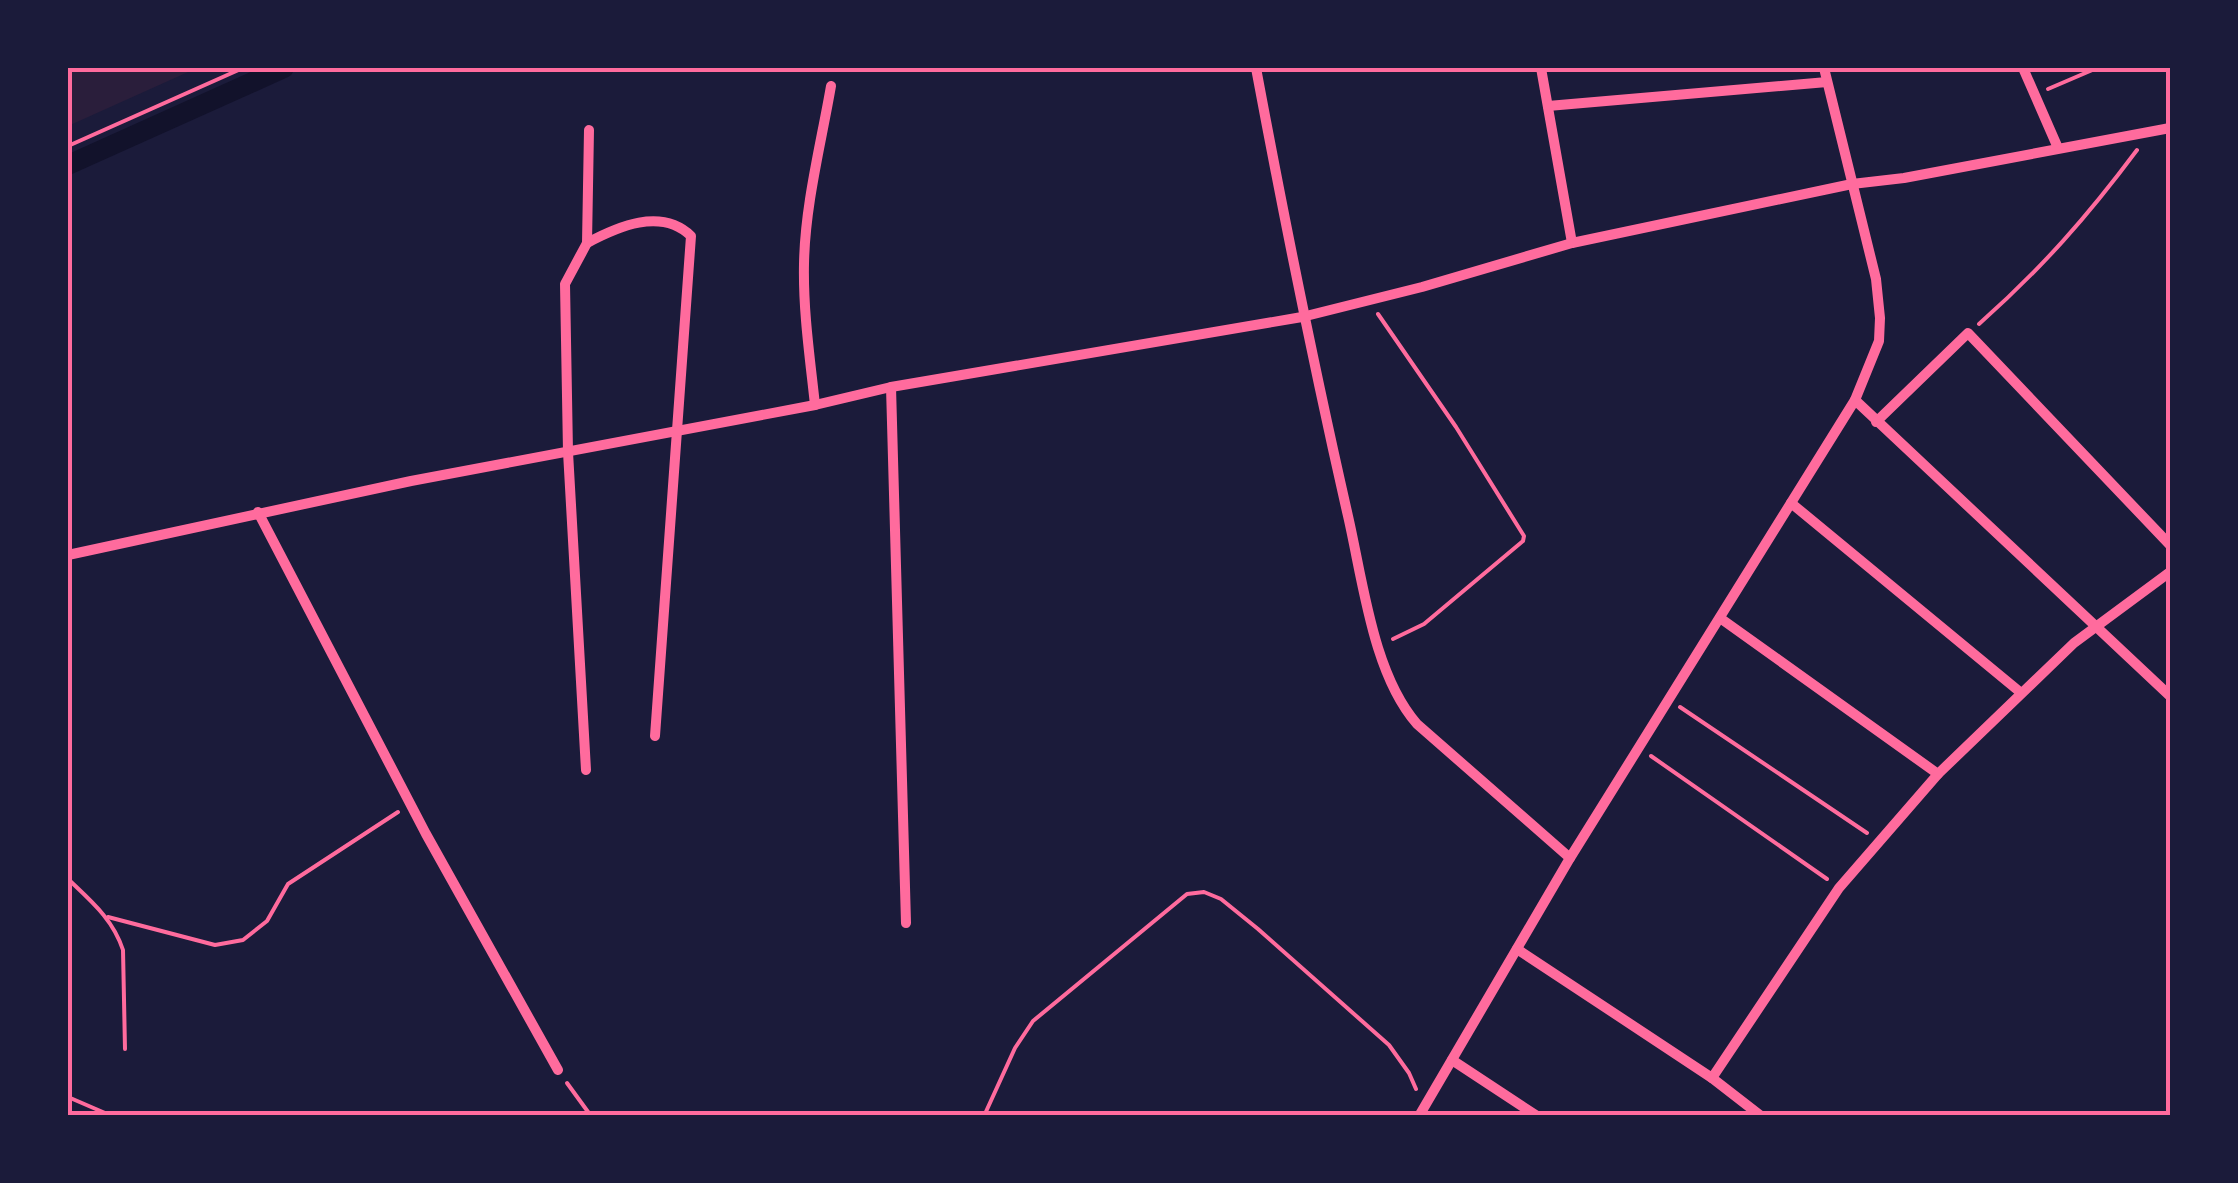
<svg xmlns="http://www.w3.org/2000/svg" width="2238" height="1183" viewBox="0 0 2238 1183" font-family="Ubuntu,sans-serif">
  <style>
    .green { fill: #2a1e3b }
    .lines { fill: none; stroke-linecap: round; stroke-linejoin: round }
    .canal { stroke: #12122b; stroke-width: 20 }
    .path { stroke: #ff6b9d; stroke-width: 4 }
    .minor { stroke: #ff6b9d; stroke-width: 10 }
    .neatline { fill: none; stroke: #ff6b9d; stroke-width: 4 }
  </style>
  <rect width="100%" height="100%" fill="#1b1b3a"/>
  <path class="green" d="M68,68H197L68,126Z"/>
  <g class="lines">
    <path class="canal" d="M68,165L284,68"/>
    <g class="path">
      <path d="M2048,89L2097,68"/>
      <path d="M68,146L243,68"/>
      <path d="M1378,314L1456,427L1524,536L1523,541L1424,624L1393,639"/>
      <path d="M1979,324C2042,268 2087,217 2137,150"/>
      <path d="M1680,707L1867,833"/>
      <path d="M1651,756L1827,879"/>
      <path d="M68,879C91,901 113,919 123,950L125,1049"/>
      <path d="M108,917L215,945L243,940L267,921L288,884L398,812"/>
      <path d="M567,1083L591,1116"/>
      <path d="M68,1097L112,1116"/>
      <path d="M984,1116L1015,1048L1033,1021L1187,894L1204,892L1221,899L1258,929L1389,1045L1409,1073L1416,1089"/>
    </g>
    <g class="minor">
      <path d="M1256,68C1284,218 1314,367 1348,516C1363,581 1373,674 1417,724L1570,858"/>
      <path d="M1541,68L1572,243"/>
      <path d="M2023,68L2058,148"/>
      <path d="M1548,106L1827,82"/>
      <path d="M587,243C617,227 661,207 691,236L655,736"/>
      <path d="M891,387L906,923"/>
      <path d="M1855,400L2170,696"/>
      <path d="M815,405C810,358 803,311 804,264C805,205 821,144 831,86"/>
      <path d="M1876,422L1968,333L2170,545"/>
      <path d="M1791,503L2020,692"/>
      <path d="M258,512L426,834L558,1070"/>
      <path d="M68,555L411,481L815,405L891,387L1302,317L1422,287L1572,243L1852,184L1904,178L2170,128"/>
      <path d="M1720,618L1938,774"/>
      <path d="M586,770L568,452L565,284L587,243L589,130"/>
      <path d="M1517,949L1712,1078L1761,1116"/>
      <path d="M1452,1060L1537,1116"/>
      <path d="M1712,1078L1839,888L1938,774L2074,643L2170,572"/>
      <path d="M1419,1116L1570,858L1855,400L1879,341L1880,318L1876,279L1824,68"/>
    </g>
  </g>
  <rect width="2238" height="1183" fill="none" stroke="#1b1b3a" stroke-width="140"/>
  <rect x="70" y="70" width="2098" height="1043" class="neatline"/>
</svg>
